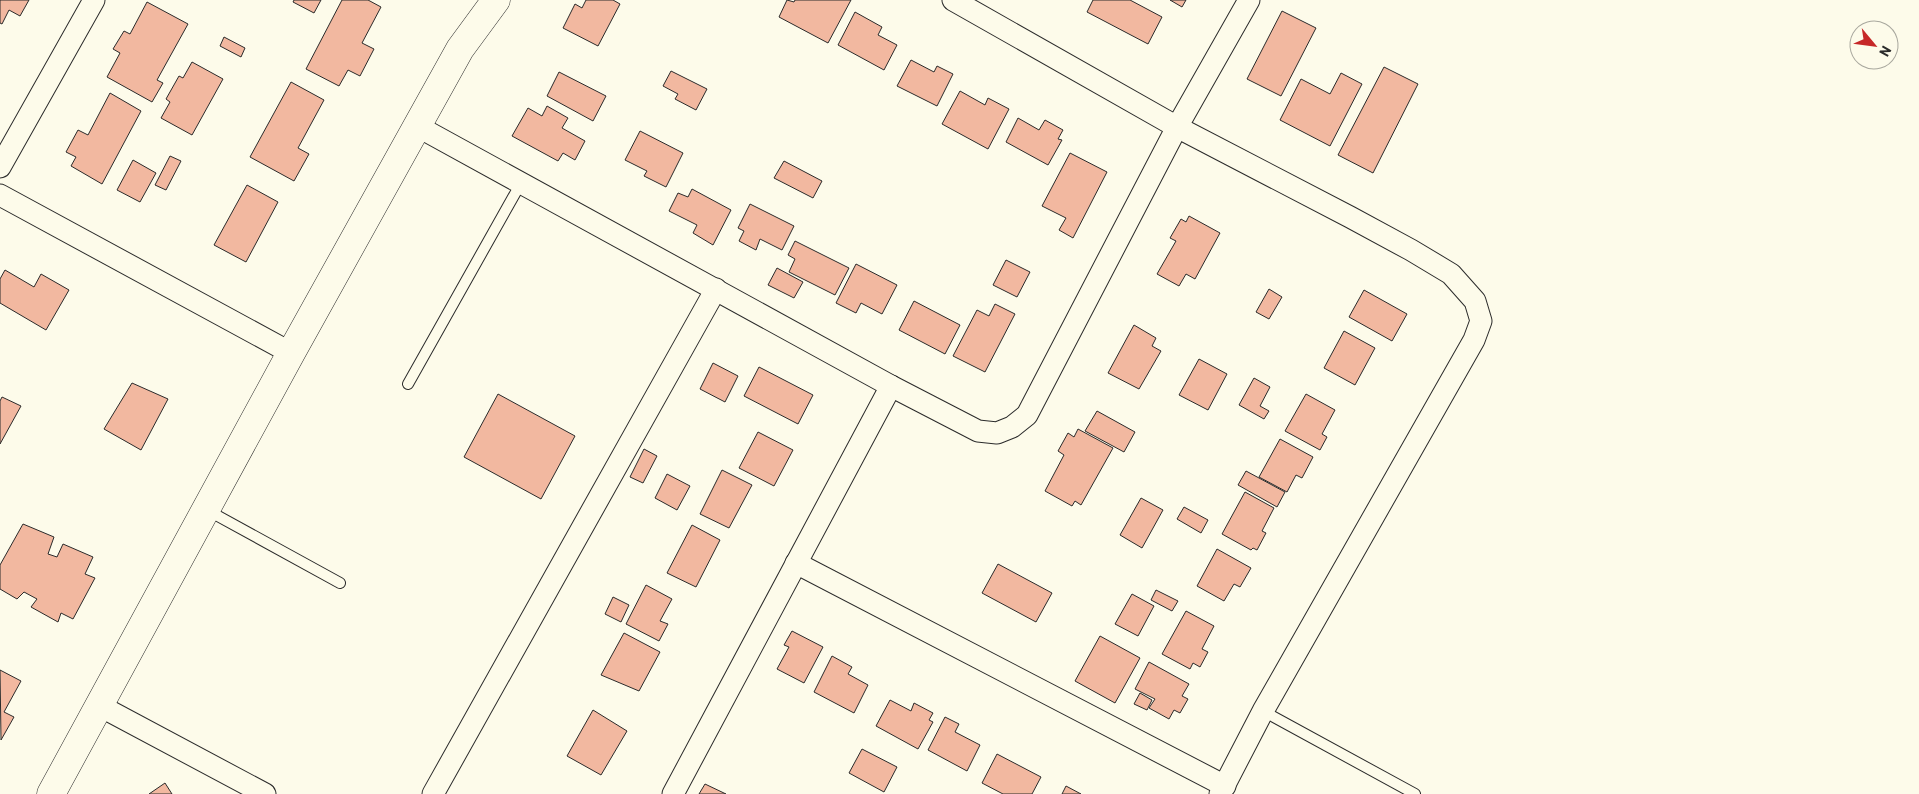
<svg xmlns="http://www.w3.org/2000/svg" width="1919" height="794" viewBox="0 0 1919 794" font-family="Barlow,sans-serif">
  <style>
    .building { fill: #f2b8a0; stroke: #2b2b2b }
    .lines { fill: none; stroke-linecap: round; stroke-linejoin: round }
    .lane-casing { stroke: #2b2b2b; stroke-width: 12 }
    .street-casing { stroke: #2b2b2b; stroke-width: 23 }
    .secondary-casing { stroke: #2b2b2b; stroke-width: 29 }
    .lane { stroke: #fdfbea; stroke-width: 10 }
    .street { stroke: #fdfbea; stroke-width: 21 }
    .secondary { stroke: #fdfbea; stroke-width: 28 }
  </style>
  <rect width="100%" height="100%" fill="#fdfbea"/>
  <g class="building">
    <path d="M0,0H29L20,16L9,10L2,24L0,23Z"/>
    <path d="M294,0H321L314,13L293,2Z"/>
    <path d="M342,0H368L381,7L362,43L374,49L360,76L348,70L339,86L306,69Z"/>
    <path d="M586,0H613L620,4L598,46L563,28L575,4L582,8Z"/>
    <path d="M787,0L794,2L795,0H851L828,43L779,17Z"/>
    <path d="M1093,0H1130L1162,17L1148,44L1087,12Z"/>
    <path d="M1170,0H1186L1182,7Z"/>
    <path d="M147,2L188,24L157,80L163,83L152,102L107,77L120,53L113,49L124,31L130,34Z"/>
    <path d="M1282,11L1316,28L1281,96L1247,79Z"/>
    <path d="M855,12L882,27L878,35L897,45L884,70L838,45Z"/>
    <path d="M224,37L245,48L241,57L220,46Z"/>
    <path d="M911,60L934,72L937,66L953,74L937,106L897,86Z"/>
    <path d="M192,62L223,79L192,135L161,118L170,102L166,99L179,76L183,78Z"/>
    <path d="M1384,67L1418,84L1373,173L1338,155Z"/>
    <path d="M671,71L707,89L696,110L675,99L678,94L663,86Z"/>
    <path d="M559,72L606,96L593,121L547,96Z"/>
    <path d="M1341,73L1362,84L1330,146L1280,120L1301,79L1330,94Z"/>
    <path d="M291,82L324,100L298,148L309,154L294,181L250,157Z"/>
    <path d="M960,91L985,105L988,98L1009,109L988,149L942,124Z"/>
    <path d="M110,93L141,111L102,184L71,166L76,157L66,152L78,130L88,135Z"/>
    <path d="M547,106L568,118L562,128L585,141L575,160L563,153L558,161L512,136L528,108L542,116Z"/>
    <path d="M1018,118L1039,130L1045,120L1063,130L1058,139L1062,140L1048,165L1006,142Z"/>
    <path d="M640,131L683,153L666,187L644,176L647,171L625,160Z"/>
    <path d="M1070,153L1107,172L1073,238L1059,230L1066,218L1042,206Z"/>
    <path d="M170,156L181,161L166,190L155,185Z"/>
    <path d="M133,160L156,173L140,202L117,190Z"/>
    <path d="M784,161L822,181L813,198L774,178Z"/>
    <path d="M247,185L278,202L246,262L214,245Z"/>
    <path d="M692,189L731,210L713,245L693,233L697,225L669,211L678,193L688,197Z"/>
    <path d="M750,204L794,226L782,250L760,239L756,250L739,241L744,231L738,228Z"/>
    <path d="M1189,216L1220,233L1195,279L1186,274L1179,286L1157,274L1176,241L1170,238L1181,219L1186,222Z"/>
    <path d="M795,241L849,268L835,295L789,272L795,259L788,255Z"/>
    <path d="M1006,260L1030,272L1017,297L993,285Z"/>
    <path d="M856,264L897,285L882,314L861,303L856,313L836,303Z"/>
    <path d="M777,268L803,282L794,298L768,285Z"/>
    <path d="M5,270L34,287L41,274L69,290L46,330L0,303V279Z"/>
    <path d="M1269,289L1282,297L1269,319L1256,312Z"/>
    <path d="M1364,290L1407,314L1392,341L1349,317Z"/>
    <path d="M914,301L960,325L945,354L899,330Z"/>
    <path d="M995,304L1015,314L985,372L953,356L977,310L989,316Z"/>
    <path d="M1134,325L1156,338L1152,346L1161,351L1139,389L1108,373Z"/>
    <path d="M1344,331L1375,348L1355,385L1324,368Z"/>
    <path d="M1199,359L1227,374L1208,410L1179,395Z"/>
    <path d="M713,363L738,376L725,402L700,389Z"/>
    <path d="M759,367L813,395L798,424L744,396Z"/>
    <path d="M1254,378L1270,387L1260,406L1269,411L1264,419L1239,405Z"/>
    <path d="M132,383L168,399L141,450L104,429Z"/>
    <path d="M498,394L575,436L541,499L464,457Z"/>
    <path d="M1306,394L1335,410L1322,434L1327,437L1320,450L1285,431Z"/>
    <path d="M2,397L21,406L0,444V401Z"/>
    <path d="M1097,411L1135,432L1124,452L1085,431Z"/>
    <path d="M1078,429L1113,448L1081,505L1075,501L1072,506L1045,491L1064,455L1058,451L1068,433L1074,437Z"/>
    <path d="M758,432L793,450L774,486L739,468Z"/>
    <path d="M1280,439L1313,457L1302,478L1296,475L1287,492L1259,477Z"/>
    <path d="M644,449L657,456L643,483L630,477Z"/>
    <path d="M722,470L752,485L729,528L700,514Z"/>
    <path d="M1246,471L1285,492L1277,507L1238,485Z"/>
    <path d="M667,474L690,486L677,510L655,498Z"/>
    <path d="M1245,492L1274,508L1262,531L1266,533L1257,550L1253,548L1251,550L1222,534Z"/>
    <path d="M1141,498L1163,510L1142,548L1120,535Z"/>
    <path d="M1184,507L1208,520L1201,533L1177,519Z"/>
    <path d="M23,524L54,537L48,554L57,557L63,544L93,557L85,574L95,578L73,619L61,613L58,622L31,607L37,599L24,592L17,599L0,589V565Z"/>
    <path d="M692,525L720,540L696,587L667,573Z"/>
    <path d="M1217,549L1251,568L1240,587L1234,584L1224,601L1197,586Z"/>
    <path d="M998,564L1052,593L1036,622L982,593Z"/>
    <path d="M646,585L672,599L660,621L668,624L659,641L626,624Z"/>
    <path d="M1156,590L1178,601L1172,611L1151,600Z"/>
    <path d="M1132,594L1154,606L1138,636L1115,624Z"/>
    <path d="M613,597L629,605L621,622L605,614Z"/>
    <path d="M1186,611L1214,626L1202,649L1208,652L1200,667L1193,663L1190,669L1162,654Z"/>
    <path d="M792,631L823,647L804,683L777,669L789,647L784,645Z"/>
    <path d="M624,633L660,652L639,691L601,675Z"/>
    <path d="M1100,636L1140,658L1115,703L1075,681Z"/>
    <path d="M832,656L852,667L848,674L868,685L854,713L814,692Z"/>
    <path d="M1149,662L1189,684L1182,696L1188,699L1180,713L1174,710L1169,719L1149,708L1155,699L1135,689Z"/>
    <path d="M0,670L21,681L4,712L14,717L1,740Z"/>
    <path d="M1140,693L1152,700L1147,710L1134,704Z"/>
    <path d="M890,700L911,711L914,703L933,713L929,720L933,722L918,749L876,726Z"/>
    <path d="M593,710L627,731L601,775L567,756Z"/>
    <path d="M945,717L959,724L955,732L980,745L967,771L928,750Z"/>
    <path d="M862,749L897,767L884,792L849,773Z"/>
    <path d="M997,754L1041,777L1032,794H1003L982,783Z"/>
    <path d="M165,783L172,794H149Z"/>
    <path d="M705,784L726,794H699Z"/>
    <path d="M1066,786L1081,794H1062Z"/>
  </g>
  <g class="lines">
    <defs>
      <g id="lane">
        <path d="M408,384L521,183"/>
        <path d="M207,510L340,583"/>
        <path d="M1263,711L1415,794"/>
      </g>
      <g id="street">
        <path d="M953,0L1177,127L1350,217L1411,250L1451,274L1475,301L1481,321L1474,340L1263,711L1220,794"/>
        <path d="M417,126L891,386L978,431L997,433L1012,427L1027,415L1177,127L1249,0"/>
        <path d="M0,167L94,0"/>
        <path d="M0,195L291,353"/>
        <path d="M796,563L1225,786"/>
        <path d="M100,706L265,794"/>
        <path d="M433,794L716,289"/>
        <path d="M673,794L891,386"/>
      </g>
      <path id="secondary" d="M51,794L291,353L460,49L496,0"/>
    </defs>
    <use href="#lane" class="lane-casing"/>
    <use href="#street" class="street-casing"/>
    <use href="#secondary" class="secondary-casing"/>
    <use href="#lane" class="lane"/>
    <use href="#street" class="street"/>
    <use href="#secondary" class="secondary"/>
  </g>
  <g transform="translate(1874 45) rotate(119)"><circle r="24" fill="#fdfbea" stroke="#a9a89e"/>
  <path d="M0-4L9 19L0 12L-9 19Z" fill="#c62828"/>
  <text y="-8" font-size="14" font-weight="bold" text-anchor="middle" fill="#2b2b2b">N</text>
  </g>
</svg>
